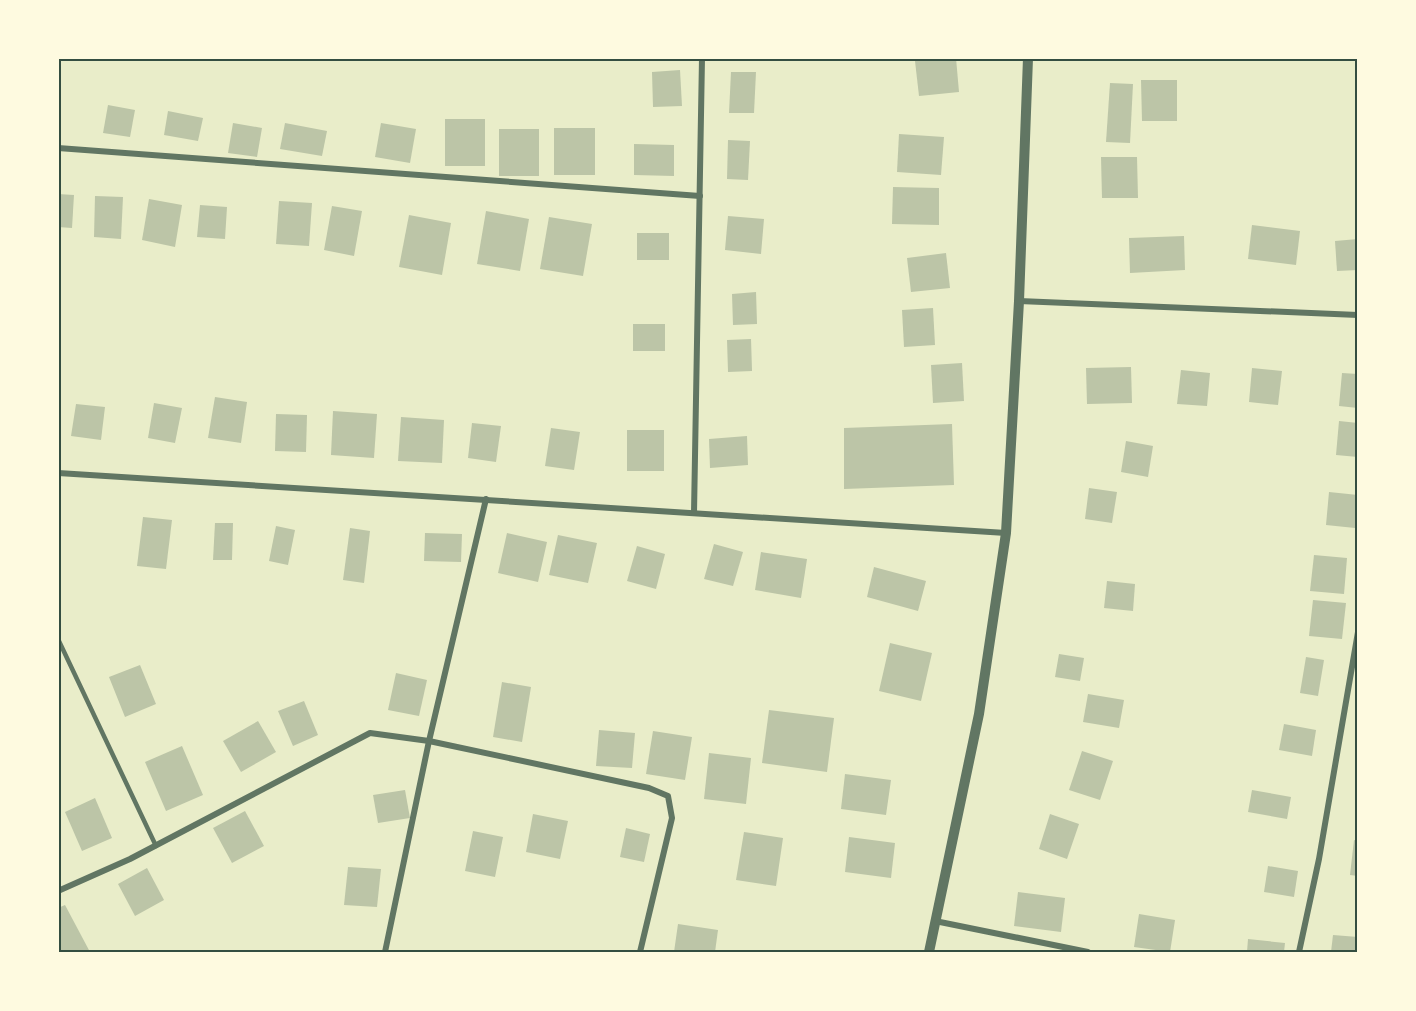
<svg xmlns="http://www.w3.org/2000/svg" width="1416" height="1011" viewBox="0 0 1416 1011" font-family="'Fira Sans',sans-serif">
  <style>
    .building { fill: #bcc5a7 }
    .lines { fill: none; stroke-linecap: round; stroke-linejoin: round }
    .service { stroke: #617663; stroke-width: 4.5 }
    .minor { stroke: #617663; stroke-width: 6 }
    .tertiary { stroke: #617663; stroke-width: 10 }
    .neatline { fill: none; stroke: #344e41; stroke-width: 2 }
  </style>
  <rect width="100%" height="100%" fill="#e9edc9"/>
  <g class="building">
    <path d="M938,58H956L959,92L919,96L915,61Z"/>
    <path d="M680,70L682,106L653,107L652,72Z"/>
    <path d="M731,72H756L754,113H729Z"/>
    <path d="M1141,80H1177V121H1142Z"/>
    <path d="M1110,83L1133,84L1130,143L1106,142Z"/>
    <path d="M108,105L135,110L130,137L103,133Z"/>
    <path d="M168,111L203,118L198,141L164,135Z"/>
    <rect x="445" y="119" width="40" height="47"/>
    <path d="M233,123L262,128L257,157L228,153Z"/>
    <path d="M285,123L327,131L322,156L280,149Z"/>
    <path d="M381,123L416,129L410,163L375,157Z"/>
    <rect x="554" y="128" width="41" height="47"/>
    <rect x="499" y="129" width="40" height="47"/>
    <path d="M899,134L944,137L941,175L897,172Z"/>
    <path d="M728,140L750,141L748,180L727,179Z"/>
    <path d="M634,144L674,145V176L634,175Z"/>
    <path d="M1101,157H1137L1138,198H1102Z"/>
    <path d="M893,187L939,188V225L892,224Z"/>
    <path d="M58,194L74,195L72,228L58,227Z"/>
    <path d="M95,196L123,197L121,239L94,237Z"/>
    <path d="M149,199L182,205L175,247L142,240Z"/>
    <path d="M279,201L312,203L309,246L276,244Z"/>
    <path d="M200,205L227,207L225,239L197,237Z"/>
    <path d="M332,206L362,211L354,256L324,250Z"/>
    <path d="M486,211L529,219L520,271L477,264Z"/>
    <path d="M409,215L451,223L442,275L399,267Z"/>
    <path d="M728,216L764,219L761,254L725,250Z"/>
    <path d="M549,217L592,224L583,276L540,269Z"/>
    <path d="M1252,225L1300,231L1296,265L1248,259Z"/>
    <rect x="637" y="233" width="32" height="27"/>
    <path d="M1184,236L1185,270L1130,273L1129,238Z"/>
    <path d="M1358,239V270L1337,271L1335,241Z"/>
    <path d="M946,253L950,288L911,292L907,258Z"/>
    <path d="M756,292L757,324L733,325L732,294Z"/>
    <path d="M933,308L935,345L904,347L902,310Z"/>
    <rect x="633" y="324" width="32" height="27"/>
    <path d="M751,339L752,371L728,372L727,340Z"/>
    <path d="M962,363L964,401L933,403L931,365Z"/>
    <path d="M1131,367L1132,403L1087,404L1086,368Z"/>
    <path d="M1252,368L1282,371L1278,405L1249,402Z"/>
    <path d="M1181,370L1210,373L1207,406L1177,404Z"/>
    <path d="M1342,373L1358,374V408L1339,406Z"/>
    <path d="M215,397L247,402L241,443L208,438Z"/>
    <path d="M154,403L182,408L175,443L148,438Z"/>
    <path d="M76,404L105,407L101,440L71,436Z"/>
    <path d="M333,411L377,414L374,458L331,455Z"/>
    <path d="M276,414L307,415L306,452L275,451Z"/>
    <path d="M401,417L444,420L442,463L398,461Z"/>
    <path d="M1339,421L1358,423V457L1336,455Z"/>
    <path d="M472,423L501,426L496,462L468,458Z"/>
    <path d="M952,424L954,485L844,489V428Z"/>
    <path d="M551,428L580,432L574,470L545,466Z"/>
    <rect x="627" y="430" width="37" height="41"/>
    <path d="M747,436L748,465L710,468L709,439Z"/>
    <path d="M1126,441L1153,446L1148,477L1121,472Z"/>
    <path d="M1089,488L1117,492L1112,523L1085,519Z"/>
    <path d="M1329,492L1358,495L1355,528L1326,525Z"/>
    <path d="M143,517L172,520L166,569L137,566Z"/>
    <path d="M215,523H233L232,560H213Z"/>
    <path d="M276,526L295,530L288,565L269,561Z"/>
    <path d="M350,528L370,531L364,583L343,580Z"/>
    <path d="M425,533L462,534L461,562L424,561Z"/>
    <path d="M507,533L547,542L538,582L498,573Z"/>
    <path d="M558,535L597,543L588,583L549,575Z"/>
    <path d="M714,544L743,552L733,586L704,579Z"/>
    <path d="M637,546L665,554L656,589L627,581Z"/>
    <path d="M761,552L807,559L801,598L755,590Z"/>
    <path d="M1314,555L1347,558L1344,594L1310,591Z"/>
    <path d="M874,567L926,581L918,611L867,597Z"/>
    <path d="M1107,581L1135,584L1133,611L1104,608Z"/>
    <path d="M1313,600L1346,603L1342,639L1309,636Z"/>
    <path d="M890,643L932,653L921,701L879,691Z"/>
    <path d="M1059,654L1084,658L1080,681L1055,677Z"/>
    <path d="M1306,657L1324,660L1318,696L1300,693Z"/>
    <path d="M140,665L156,704L125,717L109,677Z"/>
    <path d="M396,673L427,680L419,716L388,710Z"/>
    <path d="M502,682L531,687L522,742L493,737Z"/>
    <path d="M1088,694L1124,700L1119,728L1083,722Z"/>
    <path d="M304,701L318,735L293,746L278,711Z"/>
    <path d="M769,710L834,718L827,772L762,763Z"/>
    <path d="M258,721L276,752L241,772L223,741Z"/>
    <path d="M1284,724L1316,730L1312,756L1279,750Z"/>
    <path d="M599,730L635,733L632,768L596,766Z"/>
    <path d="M653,731L692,737L685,780L646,774Z"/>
    <path d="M182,746L203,795L166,811L145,762Z"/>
    <path d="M1082,751L1113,761L1100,800L1069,790Z"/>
    <path d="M709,753L751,758L746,804L704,799Z"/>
    <path d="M845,774L891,780L886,815L841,809Z"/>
    <path d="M405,790L410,818L378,823L373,795Z"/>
    <path d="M1252,790L1291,797L1287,819L1248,812Z"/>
    <path d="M95,798L112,838L82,851L65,812Z"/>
    <path d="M245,811L264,846L232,863L213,828Z"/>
    <path d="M533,814L568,821L560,859L526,852Z"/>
    <path d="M1050,814L1079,824L1067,859L1039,849Z"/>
    <path d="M626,828L650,834L644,862L620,857Z"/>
    <path d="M473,831L503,837L495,877L465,871Z"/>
    <path d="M744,832L783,838L776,886L736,880Z"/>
    <path d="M849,837L895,843L891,878L845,872Z"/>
    <path d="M1354,840L1358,841V876L1350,875Z"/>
    <path d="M1268,866L1298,871L1294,897L1264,892Z"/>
    <path d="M348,867L381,869L377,907L344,905Z"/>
    <path d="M147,868L164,900L135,916L118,884Z"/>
    <path d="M1018,892L1065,898L1061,932L1014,926Z"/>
    <path d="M65,905L90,952H59L58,908Z"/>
    <path d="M1139,914L1175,920L1170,952L1134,947Z"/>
    <path d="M678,924L718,930L715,952H674Z"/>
    <path d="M1333,935L1358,937V952H1331Z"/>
    <path d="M1248,939L1285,943L1284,952H1247Z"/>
  </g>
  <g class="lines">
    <path class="service" d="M58,639L156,846"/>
    <g class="minor">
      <path d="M58,148L700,196"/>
      <path d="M1019,301L1358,315"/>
      <path d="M58,473L1006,533"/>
      <path d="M694,513L702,58"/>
      <path d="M58,891L130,859L370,733L429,741L649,788L668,796L672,818L640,952"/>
      <path d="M935,921L1088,952"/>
      <path d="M385,952L429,741L486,499"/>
      <path d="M1299,952L1319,859L1358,632"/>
    </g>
    <path class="tertiary" d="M929,952L979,714L1006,533L1019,301L1028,58"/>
  </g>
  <rect width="1416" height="1011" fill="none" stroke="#fefae0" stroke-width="120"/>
  <rect x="60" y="60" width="1296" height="891" class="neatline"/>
</svg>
